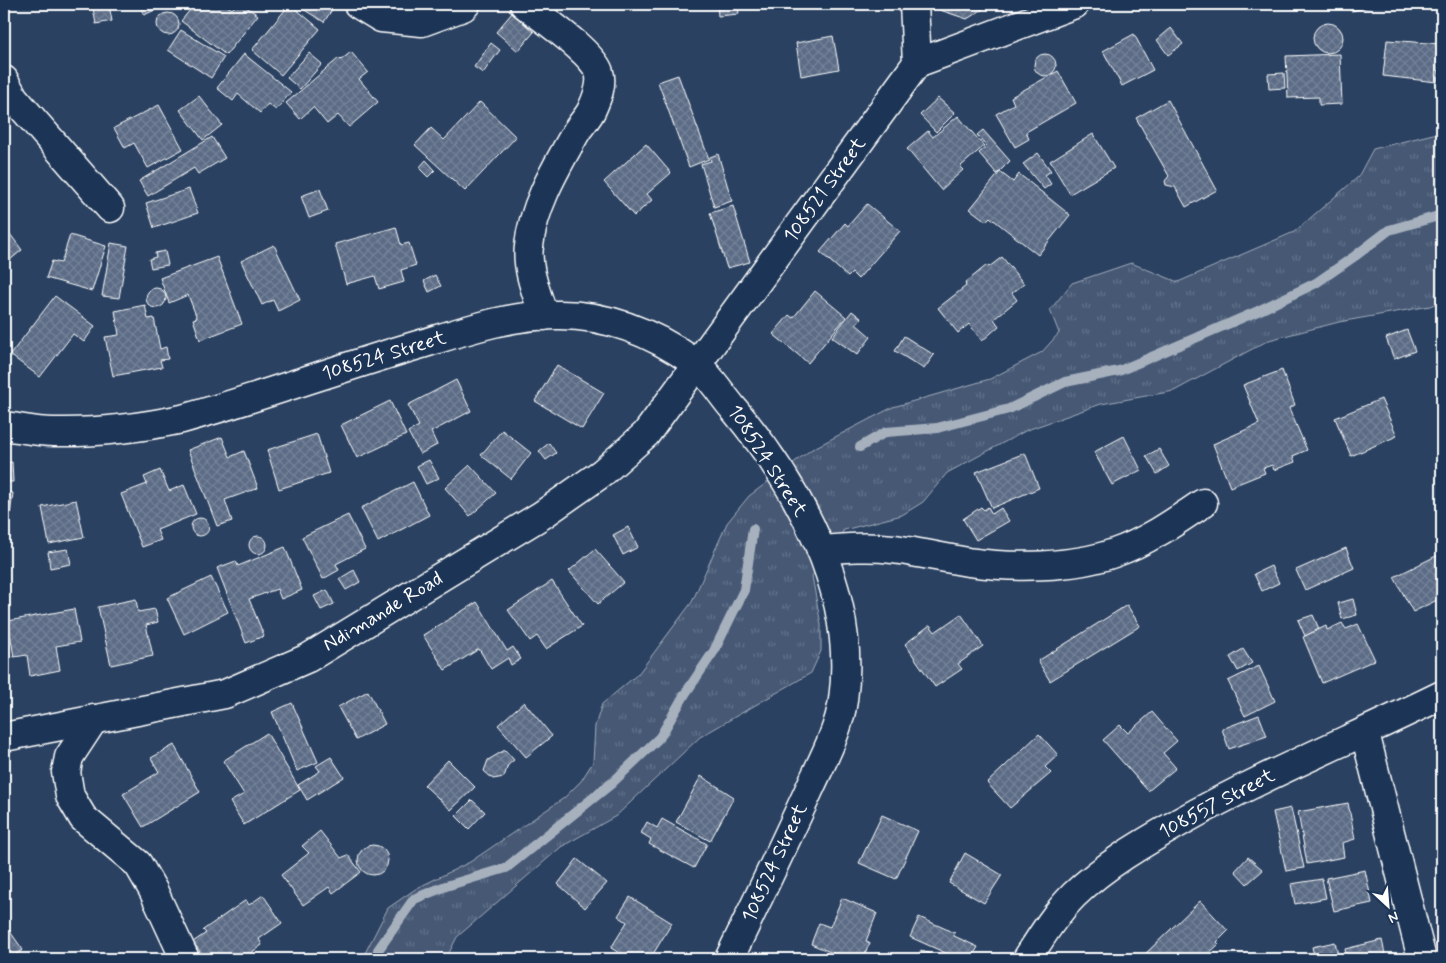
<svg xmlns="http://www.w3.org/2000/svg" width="1446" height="963" viewBox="0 0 1446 963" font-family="Mynerve,sans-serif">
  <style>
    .grass { fill: url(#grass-tufts); stroke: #a2acba }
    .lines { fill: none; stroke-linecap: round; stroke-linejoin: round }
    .stream { stroke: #a7b1be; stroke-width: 10 }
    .building { fill: url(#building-cross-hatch); stroke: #fff }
    .minor-casing { stroke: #fff; stroke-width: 31 }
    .minor { stroke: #1d3557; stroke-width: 28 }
    .labels { text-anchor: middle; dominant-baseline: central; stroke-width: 5; stroke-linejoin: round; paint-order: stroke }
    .street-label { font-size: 20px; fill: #fff; stroke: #1d3557 }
  </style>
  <defs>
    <pattern id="grass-tufts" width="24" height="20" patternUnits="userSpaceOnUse" patternTransform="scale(1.25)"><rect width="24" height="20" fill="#465975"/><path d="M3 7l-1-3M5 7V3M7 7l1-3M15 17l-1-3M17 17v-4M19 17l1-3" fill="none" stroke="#62728a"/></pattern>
    <pattern id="building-cross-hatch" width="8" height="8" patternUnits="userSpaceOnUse" patternTransform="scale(1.25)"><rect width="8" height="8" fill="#5b6c86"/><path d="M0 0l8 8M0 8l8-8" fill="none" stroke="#748298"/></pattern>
  </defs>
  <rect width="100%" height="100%" fill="#2a4161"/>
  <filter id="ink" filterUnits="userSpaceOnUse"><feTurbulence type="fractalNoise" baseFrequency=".02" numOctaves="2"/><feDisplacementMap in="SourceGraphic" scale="10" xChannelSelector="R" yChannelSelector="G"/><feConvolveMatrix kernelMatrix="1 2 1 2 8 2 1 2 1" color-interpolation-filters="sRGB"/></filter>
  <g filter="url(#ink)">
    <path class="grass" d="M1433,134H1442V301L1430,306L1339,322L1269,340L1174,391L1101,404L1027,430L947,473L923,502L902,515L844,530L812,576L821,625V651L811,673L700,737L616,816L561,847L457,937L446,959H362L388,908L417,888L470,862L564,798L581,781L593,762L595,726L602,704L638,674L692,602L727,523L749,496L812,449L893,407L990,379L1042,352L1059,333L1050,310L1072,283L1131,263L1178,282L1294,232L1358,177L1373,149Z"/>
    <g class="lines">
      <g class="stream">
        <path d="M860,447L886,432L937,428L1009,409L1065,382L1119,371L1258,311L1316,283L1355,256L1389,230L1442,215"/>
        <path d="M377,959L378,950L414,899L446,886L506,868L612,783L660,737L685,694L714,651L744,590L753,529"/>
      </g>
    </g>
    <g class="building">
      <path d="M139,4H168L144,15Z"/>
      <path d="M195,4H225L232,9L237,4H242L258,15L226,55L181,21Z"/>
      <path d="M290,4L320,29L281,75L252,50Z"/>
      <path d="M299,4H326L333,8L324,22L298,6Z"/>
      <path d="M717,4H738L739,14L718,16Z"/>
      <path d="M934,4H983V9L967,19L934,8Z"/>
      <path d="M1349,4H1382L1351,11Z"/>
      <path d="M109,5L112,21L96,24L93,8Z"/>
      <circle cx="168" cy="24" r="11"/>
      <path d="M512,13L534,32L518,51L496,32Z"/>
      <circle cx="1328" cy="38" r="15"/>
      <path d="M1171,28L1183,44L1168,55L1157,40Z"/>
      <path d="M181,30L224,57L211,78L168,50Z"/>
      <path d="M1134,34L1153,70L1122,86L1103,51Z"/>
      <path d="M833,36L839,69L801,76L796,43Z"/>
      <path d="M1387,40L1442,44L1437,82L1383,76Z"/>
      <path d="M491,43L500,50L483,73L474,67Z"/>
      <path d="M351,52L368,72L359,79L378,102L349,127L338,115L327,124L313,107L300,119L286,103L339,58L341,60Z"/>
      <path d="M309,53L322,64L300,89L287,78Z"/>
      <circle cx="1045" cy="65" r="11"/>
      <path d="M244,54L291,92L276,110L268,104L260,113L238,94L233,101L217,88Z"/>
      <path d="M1340,54L1342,104L1319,105V97L1288,98L1286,56Z"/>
      <path d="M1058,71L1076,103L1026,132L1029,139L1015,147L996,114L1014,104L1011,97Z"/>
      <path d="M1284,73L1285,88L1269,89L1268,74Z"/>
      <path d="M678,75L709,159L689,167L658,82Z"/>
      <path d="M199,96L222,125L203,140L180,110Z"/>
      <path d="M938,98L955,113L936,132L920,115Z"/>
      <path d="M1168,100L1217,190L1186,207L1175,187L1166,185L1165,181L1169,176L1136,118Z"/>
      <path d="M480,102L516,137L465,191L415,145L431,128L444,140Z"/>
      <path d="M159,105L183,149L148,168L134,143L125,148L114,128Z"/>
      <path d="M958,116L984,146L960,167L963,170L941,190L907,149L928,131L933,137Z"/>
      <path d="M983,130L1010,161L997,174L979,153L987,146L977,135Z"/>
      <path d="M1093,134L1114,168L1070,194L1050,161Z"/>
      <path d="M212,137L225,158L198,174L194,168L148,196L139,181Z"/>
      <path d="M646,144L671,173L647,194L652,200L634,216L604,182Z"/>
      <path d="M1038,153L1051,171L1045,175L1051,184L1044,189L1023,164Z"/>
      <path d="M718,154L732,201L714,207L701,164L711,161L710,157Z"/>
      <path d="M426,160L435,170L428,177L419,168Z"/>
      <path d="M1000,172L1013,182L1019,174L1070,215L1038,255L990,217L986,221L970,209Z"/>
      <path d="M189,189L198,213L154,228L146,203Z"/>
      <path d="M320,189L328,211L309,218L301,196Z"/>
      <path d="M867,204L900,231L858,279L852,273L848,277L820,252L845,223L848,226Z"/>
      <path d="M733,206L750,262L727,268L710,213Z"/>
      <path d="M4,226L22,250L4,265Z"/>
      <path d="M396,227L401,245L409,243L416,265L401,270L404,282L379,289L375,276L346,284L335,244Z"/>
      <path d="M70,235L106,246L92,291L46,278L52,261L61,263Z"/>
      <path d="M111,243L128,246L119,298L102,296Z"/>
      <path d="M274,245L300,300L278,311L273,300L262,305L241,261Z"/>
      <path d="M165,251L168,265L151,268L149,259L156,257L155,253Z"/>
      <path d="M217,257L242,324L200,340L193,319L197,318L188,295L169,303L160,278Z"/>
      <path d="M1002,257L1024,284L1012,293L1017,300L994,319L999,326L982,341L969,324L958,333L938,308L966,286L965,283L987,265L989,267Z"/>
      <path d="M435,275L441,286L429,292L424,281Z"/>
      <circle cx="156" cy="298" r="10"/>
      <path d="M815,291L846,317L808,363L773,334L789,315L793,318Z"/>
      <path d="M55,296L95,326L84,342L73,334L40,377L10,355Z"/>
      <path d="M145,305L148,319L154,318L160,349L166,347L168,359L160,360L162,367L113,376L105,337L119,335L115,311Z"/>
      <path d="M852,311L861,318L856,324L871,337L857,355L832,337Z"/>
      <path d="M1407,330L1415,351L1394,359L1386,338Z"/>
      <path d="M904,336L934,355L924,369L895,351Z"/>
      <path d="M557,365L604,393L582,429L535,401Z"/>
      <path d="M1282,370L1295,405L1289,408L1307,450L1293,456L1295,462L1274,470L1272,465L1263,468L1265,473L1230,487L1213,444L1259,424L1243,385Z"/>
      <path d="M456,380L471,411L431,432L437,445L420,454L408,432L419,426L408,405Z"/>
      <path d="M1381,399L1397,436L1351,456L1335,418Z"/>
      <path d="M390,401L406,435L357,458L341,425Z"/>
      <path d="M502,430L531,453L511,479L481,455Z"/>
      <path d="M317,434L329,473L279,489L267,450Z"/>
      <path d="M1124,436L1141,470L1112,485L1094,452Z"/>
      <path d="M222,437L230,457L244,451L258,488L225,500L232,521L217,526L188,450Z"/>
      <path d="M549,443L556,453L546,460L539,451Z"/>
      <path d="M1159,449L1169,466L1157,474L1146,456Z"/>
      <path d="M1025,453L1039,488L992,508L976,472Z"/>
      <path d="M429,460L439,478L426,484L417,466Z"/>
      <path d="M12,462L13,482H4V463Z"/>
      <path d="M470,465L496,493L470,516L445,488Z"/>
      <path d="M160,470L169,491L184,485L196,514L157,530L161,540L142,547L121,494L147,484L144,477Z"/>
      <path d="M413,482L429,515L378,542L361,508Z"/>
      <path d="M4,491L13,493L6,544H4Z"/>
      <path d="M76,500L84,537L49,544L42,507Z"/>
      <path d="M981,507L984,510L988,507L992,514L1001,508L1009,521L976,540L963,519Z"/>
      <path d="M348,515L365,549L336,564L339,570L323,579L302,537Z"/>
      <circle cx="200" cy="527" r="9"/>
      <path d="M628,527L638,547L623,555L613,535Z"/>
      <circle cx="258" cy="545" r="9"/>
      <path d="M285,547L302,590L281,599L277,589L249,599L264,636L246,643L217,568L236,561L238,566Z"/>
      <path d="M1346,548L1354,568L1305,590L1296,570Z"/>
      <path d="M68,549L71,564L50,568L48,552Z"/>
      <path d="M595,549L624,582L598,604L569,571Z"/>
      <path d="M1442,553V604L1439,599L1413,612L1394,577Z"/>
      <path d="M1271,566L1279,583L1262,591L1254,574Z"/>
      <path d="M354,570L360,582L346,590L339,579Z"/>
      <path d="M211,577L228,612L184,634L167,598Z"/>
      <path d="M552,581L582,626L546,649L537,636L530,641L508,610Z"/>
      <path d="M327,590L334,604L321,610L314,596Z"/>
      <path d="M136,599L138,612L155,609L158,622L146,625L153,656L111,665L98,607Z"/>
      <path d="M1353,599L1357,615L1342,619L1338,603Z"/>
      <path d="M477,602L507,651L513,647L521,659L511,665L508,658L491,669L479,649L445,670L423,635Z"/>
      <path d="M1127,605L1140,626L1050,681L1038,661Z"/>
      <path d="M74,609L80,642L56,646L60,670L30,676L27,655L14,657L8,621Z"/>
      <path d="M961,614L983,646L958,664L962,669L935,687L905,644L930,625L935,632Z"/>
      <path d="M1313,615L1319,629L1305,636L1298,620Z"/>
      <path d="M1342,623L1346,629L1358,624L1375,660L1322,683L1303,637L1326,626L1327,630Z"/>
      <path d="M1243,649L1252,663L1238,671L1230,657Z"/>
      <path d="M1259,666L1275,701L1245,716L1228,681Z"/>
      <path d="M368,691L385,724L356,740L338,707Z"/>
      <path d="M524,702L552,736L526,757L498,725Z"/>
      <path d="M292,703L318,762L297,771L272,712Z"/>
      <path d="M1152,712L1177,741L1163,753L1176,768L1148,791L1103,740L1120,725L1128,733Z"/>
      <path d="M1259,715L1267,736L1229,749L1222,729Z"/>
      <path d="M267,733L300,790L244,825L230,802L244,794L223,761Z"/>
      <path d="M1039,734L1058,755L1045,767L1051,773L1010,808L987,783Z"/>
      <path d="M174,745L200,792L143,827L123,794L159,772L151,758Z"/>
      <path d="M505,750L514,760L508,765L504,777L493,779L484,771L488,760Z"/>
      <path d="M331,757L344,777L307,800L298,785L320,771L316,766Z"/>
      <path d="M448,760L475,787L451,810L424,785Z"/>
      <path d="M701,776L734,797L710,841L676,822Z"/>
      <path d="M472,800L485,812L469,829L456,816Z"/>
      <path d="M1348,803L1355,839L1342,843L1344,857L1307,864L1298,812Z"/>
      <path d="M1291,808L1304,868L1286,871L1273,812Z"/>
      <path d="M882,815L918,831L896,879L859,863Z"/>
      <path d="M662,819L707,844L694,868L649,844L651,839L641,833L647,822L657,828Z"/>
      <path d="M320,831L341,858L348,855L361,872L333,893L329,887L303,905L281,875L309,853L302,846Z"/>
      <circle cx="373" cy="860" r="15"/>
      <path d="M965,853L1002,875L984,903L949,883Z"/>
      <path d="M1248,857L1263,870L1247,884L1235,871Z"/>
      <path d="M577,859L607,883L585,908L558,884Z"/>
      <path d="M1365,870L1372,903L1334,911L1326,878Z"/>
      <path d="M1322,879L1326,898L1295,904L1291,884Z"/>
      <path d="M263,895L282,923L259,939L262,945L242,959L236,954L229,959H205L193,942L206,933L203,930L246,900L249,905Z"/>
      <path d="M630,897L672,923L650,959H629L611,948L627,922L618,916Z"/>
      <path d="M842,898L877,913L866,941L870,943L862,959H847L811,944L819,923L830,927Z"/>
      <path d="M1200,901L1228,931L1217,942L1219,944L1203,959H1140Z"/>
      <path d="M919,917L955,933L954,936L978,947L971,959H959L910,937Z"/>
      <path d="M4,923L23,950L10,959H4Z"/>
      <path d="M1382,940L1386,959H1347L1345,949Z"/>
      <path d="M1335,942L1339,959H1315L1312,947Z"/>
      <path d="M921,950L942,959H917Z"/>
      <path d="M159,954L162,959H150Z"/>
    </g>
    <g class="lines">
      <defs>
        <g id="minor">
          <path d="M358,4L381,18L422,22L463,7L466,4"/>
          <path d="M524,4C542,18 592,52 599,72C603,84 597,98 592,109C588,118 580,125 575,134C556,168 533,206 529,246C526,269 537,294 544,316"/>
          <path d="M917,63L1075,4"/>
          <path d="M4,80L14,98L110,208"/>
          <path d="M4,426C20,428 37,432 54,432C98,433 139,428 182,419C261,397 339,368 418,345C464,331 511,314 560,315C610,315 653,333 694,362C709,374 721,394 733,408C799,487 858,593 843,700C839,731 822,761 809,790C783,847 756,903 729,959"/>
          <path d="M821,550C845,548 869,546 893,549C918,552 943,558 968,562C1012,568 1072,568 1114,553C1146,542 1175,522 1203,503"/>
          <path d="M94,719L69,757L66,772L70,796L83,818L138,864L153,890L185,959"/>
          <path d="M1365,733L1422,959"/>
          <path d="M4,737L225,694L308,658L542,515L602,473L646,434L917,63L914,4"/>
          <path d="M1027,959C1041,937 1055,914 1074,895C1105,865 1143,843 1180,822C1265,774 1355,738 1442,695"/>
        </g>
      </defs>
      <use href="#minor" class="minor-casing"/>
      <use href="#minor" class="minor"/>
    </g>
  </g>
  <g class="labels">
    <g class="street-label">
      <text transform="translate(825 190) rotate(-54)">108521 Street</text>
      <text transform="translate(384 356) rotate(-17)">108524 Street</text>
      <text transform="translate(767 461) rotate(57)">108524 Street</text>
      <text transform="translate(383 612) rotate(-31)">Ndimande Road</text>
      <text transform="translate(1217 804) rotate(-28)">108557 Street</text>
      <text transform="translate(775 863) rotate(-65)">108524 Street</text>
    </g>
  </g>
  <rect width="1446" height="963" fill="none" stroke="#1d3557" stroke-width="20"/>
  <rect x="10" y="10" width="1426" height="943" fill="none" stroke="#fff" stroke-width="2" filter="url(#ink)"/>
  <g transform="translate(1388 906) rotate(154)" stroke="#1d3557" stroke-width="4" paint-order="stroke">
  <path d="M0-4L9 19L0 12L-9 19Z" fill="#ffffff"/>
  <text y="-8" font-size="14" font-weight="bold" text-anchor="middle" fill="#ffffff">N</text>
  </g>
</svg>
